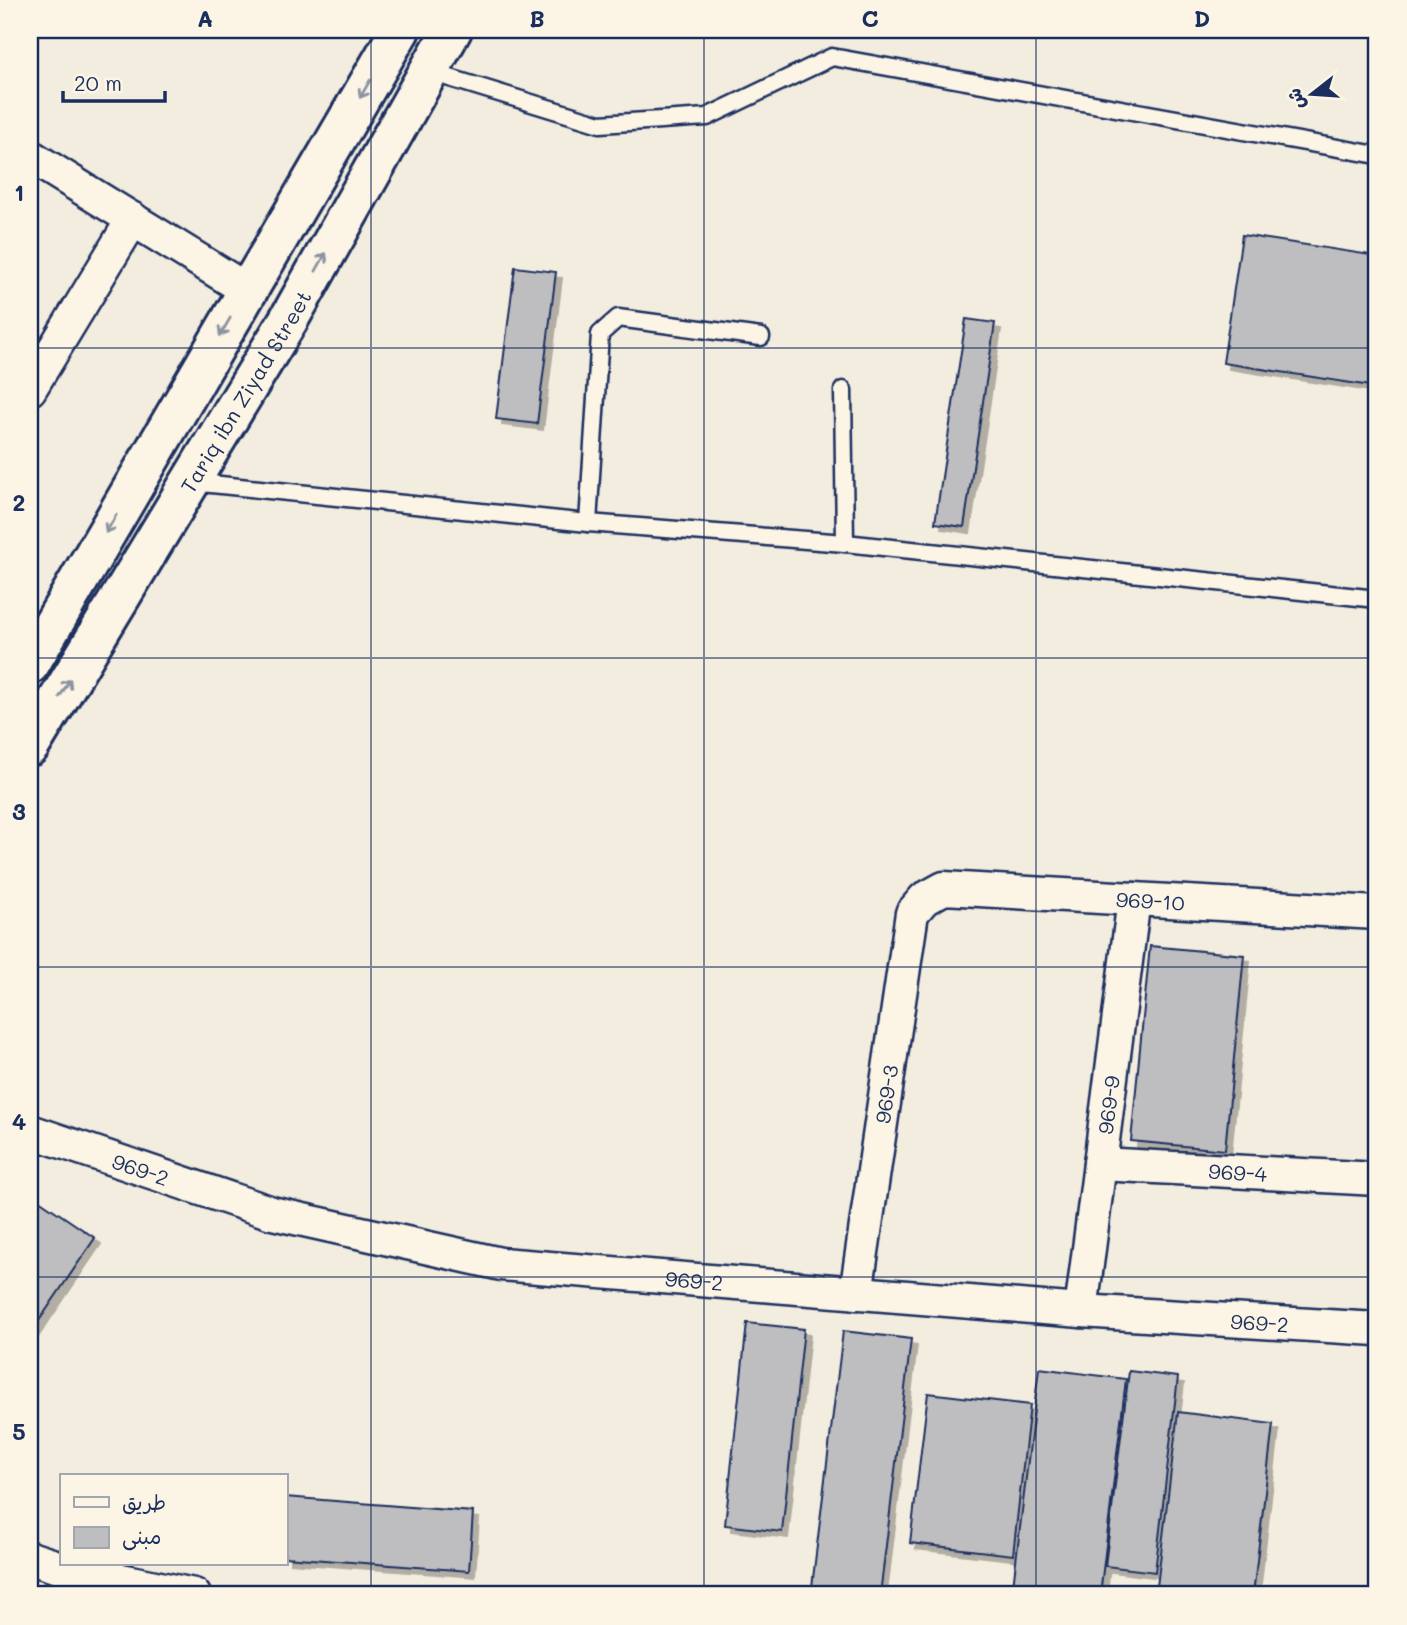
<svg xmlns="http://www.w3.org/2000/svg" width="1407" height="1625" viewBox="0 0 1407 1625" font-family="Mali,'Playpen Sans Arabic',sans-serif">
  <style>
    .building { fill: #bebec0; stroke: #1b2f5e; stroke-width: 2; filter: url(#shadow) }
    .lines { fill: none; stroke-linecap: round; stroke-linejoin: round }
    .lane-casing { stroke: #1b2f5e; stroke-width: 21 }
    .street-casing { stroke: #1b2f5e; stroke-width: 37 }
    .primary-casing { stroke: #1b2f5e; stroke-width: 44 }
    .lane { stroke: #fcf5e5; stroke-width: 16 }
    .street { stroke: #fcf5e5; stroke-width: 32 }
    .primary { stroke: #fcf5e5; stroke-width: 38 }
    .oneway { stroke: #8c92a2 }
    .grid { fill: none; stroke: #1b2f5e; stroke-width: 2; stroke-opacity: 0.55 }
    .labels { text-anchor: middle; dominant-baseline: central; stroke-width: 6; stroke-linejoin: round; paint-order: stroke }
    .street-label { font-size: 21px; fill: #1b2f5e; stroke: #fcf5e5 }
    .neatline { fill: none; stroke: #1b2f5e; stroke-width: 2.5 }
    .grid-label { font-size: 23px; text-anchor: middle; font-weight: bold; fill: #1b2f5e }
  </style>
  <defs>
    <filter id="shadow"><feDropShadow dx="6" dy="6" stdDeviation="0" flood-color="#0004"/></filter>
  </defs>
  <rect width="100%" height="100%" fill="#f3ede0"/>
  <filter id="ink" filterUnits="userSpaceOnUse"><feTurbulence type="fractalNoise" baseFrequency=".0143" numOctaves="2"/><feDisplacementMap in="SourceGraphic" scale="14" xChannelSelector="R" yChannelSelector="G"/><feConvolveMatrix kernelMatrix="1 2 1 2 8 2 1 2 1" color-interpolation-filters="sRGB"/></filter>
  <g filter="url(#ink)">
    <g class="building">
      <path d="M1242,235L1377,256V387L1223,363Z"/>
      <path d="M515,267L556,272L537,424L496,419Z"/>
      <path d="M966,319L995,323L964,527L935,523Z"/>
      <path d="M1150,946L1244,955L1225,1150L1131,1141Z"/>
      <path d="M36,1198L95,1238L30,1334V1207Z"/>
      <path d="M747,1323L804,1329L782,1532L725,1525Z"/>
      <path d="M843,1331L911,1339L880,1595H811Z"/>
      <path d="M1039,1368L1126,1379L1100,1595H1012Z"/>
      <path d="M1129,1371L1178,1377L1155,1572L1105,1566Z"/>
      <path d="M928,1393L1030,1405L1013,1555L910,1543Z"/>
      <path d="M1178,1412L1273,1424L1253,1595H1156Z"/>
      <path d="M285,1497L473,1512L469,1571L285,1557Z"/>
    </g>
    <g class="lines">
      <defs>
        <g id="lane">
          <path d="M427,71L600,124L707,117L832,57L1377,155"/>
          <path d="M843,390L845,543"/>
          <path d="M192,482L588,523L845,543L1377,599"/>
          <path d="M588,523L600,334L618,318L761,337"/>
        </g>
        <g id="street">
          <path d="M30,156L247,290"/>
          <path d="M30,389L133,219"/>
          <path id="s1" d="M30,1131L272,1213L501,1264L1081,1311L1377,1329"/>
          <path id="s2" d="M1100,1164L1377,1179"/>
          <path id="s3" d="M856,1293L912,913L924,899L944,888L1377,913"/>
          <path id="s4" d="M1081,1311L1134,899"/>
          <path d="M30,1558L58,1567L194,1595"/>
        </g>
        <g id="primary">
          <path d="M30,664L400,30"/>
          <path id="s5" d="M30,746L289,319L452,30"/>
        </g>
      </defs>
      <use href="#lane" class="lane-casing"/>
      <use href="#street" class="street-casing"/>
      <use href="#primary" class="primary-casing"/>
      <use href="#lane" class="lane"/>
      <use href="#street" class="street"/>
      <use href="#primary" class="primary"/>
    </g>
    <defs><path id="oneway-shaft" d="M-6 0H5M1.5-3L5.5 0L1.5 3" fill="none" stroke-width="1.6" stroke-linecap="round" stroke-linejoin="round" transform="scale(1.75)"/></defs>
    <g class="oneway">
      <use href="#oneway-shaft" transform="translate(365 89) rotate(120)"/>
      <use href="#oneway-shaft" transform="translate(321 262) rotate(-61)"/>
      <use href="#oneway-shaft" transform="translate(225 327) rotate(120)"/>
      <use href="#oneway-shaft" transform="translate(111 524) rotate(120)"/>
      <use href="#oneway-shaft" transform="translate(65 688) rotate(-59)"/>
    </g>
  </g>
  <path class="grid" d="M371,30V1595M704,30V1595M1036,30V1595M30,348H1377M30,658H1377M30,967H1377M30,1277H1377"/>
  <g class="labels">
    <g class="street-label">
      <text stroke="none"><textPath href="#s5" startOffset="415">Tariq ibn Ziyad Street</textPath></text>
      <text stroke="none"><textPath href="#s3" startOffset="632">969-10</textPath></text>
      <text stroke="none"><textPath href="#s3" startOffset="201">969-3</textPath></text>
      <text stroke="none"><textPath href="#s4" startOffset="208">969-9</textPath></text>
      <text stroke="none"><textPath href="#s1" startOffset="117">969-2</textPath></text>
      <text stroke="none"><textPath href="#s2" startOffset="138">969-4</textPath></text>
      <text stroke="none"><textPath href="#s1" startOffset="684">969-2</textPath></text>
      <text stroke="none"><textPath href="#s1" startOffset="1251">969-2</textPath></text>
    </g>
  </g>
  <rect width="1407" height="1625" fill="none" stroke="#fcf5e5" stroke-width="77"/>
  <rect x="60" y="1474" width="228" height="91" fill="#fcf5e5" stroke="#a2a6af" stroke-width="2"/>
  <rect x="74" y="1497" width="35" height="10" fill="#fcf5e5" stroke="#a2a6af" stroke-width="2"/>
  <text x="122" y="1510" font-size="21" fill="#1b2f5e">طريق</text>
  <rect x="74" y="1527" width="35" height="21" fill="#bebec0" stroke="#a2a6af" stroke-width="2"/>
  <text x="122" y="1544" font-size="21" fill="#1b2f5e">مبنى</text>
  <g transform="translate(1312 94) rotate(253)" stroke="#fcf5e5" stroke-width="5" paint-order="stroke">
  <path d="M0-5L12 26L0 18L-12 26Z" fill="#1b2f5e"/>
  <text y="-10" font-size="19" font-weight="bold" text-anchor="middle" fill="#1b2f5e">ش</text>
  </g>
  <path d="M63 91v10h102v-10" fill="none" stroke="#1b2f5e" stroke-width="3.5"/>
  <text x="74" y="91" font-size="21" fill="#1b2f5e" stroke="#fcf5e5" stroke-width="5" paint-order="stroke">20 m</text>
  <rect x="38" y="38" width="1330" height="1548" class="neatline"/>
  <g class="grid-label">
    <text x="205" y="27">A</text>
    <text x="537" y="27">B</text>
    <text x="870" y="27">C</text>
    <text x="1202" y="27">D</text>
    <text x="19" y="201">1</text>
    <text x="19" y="511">2</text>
    <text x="19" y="820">3</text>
    <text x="19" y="1130">4</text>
    <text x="19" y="1440">5</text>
  </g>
</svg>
